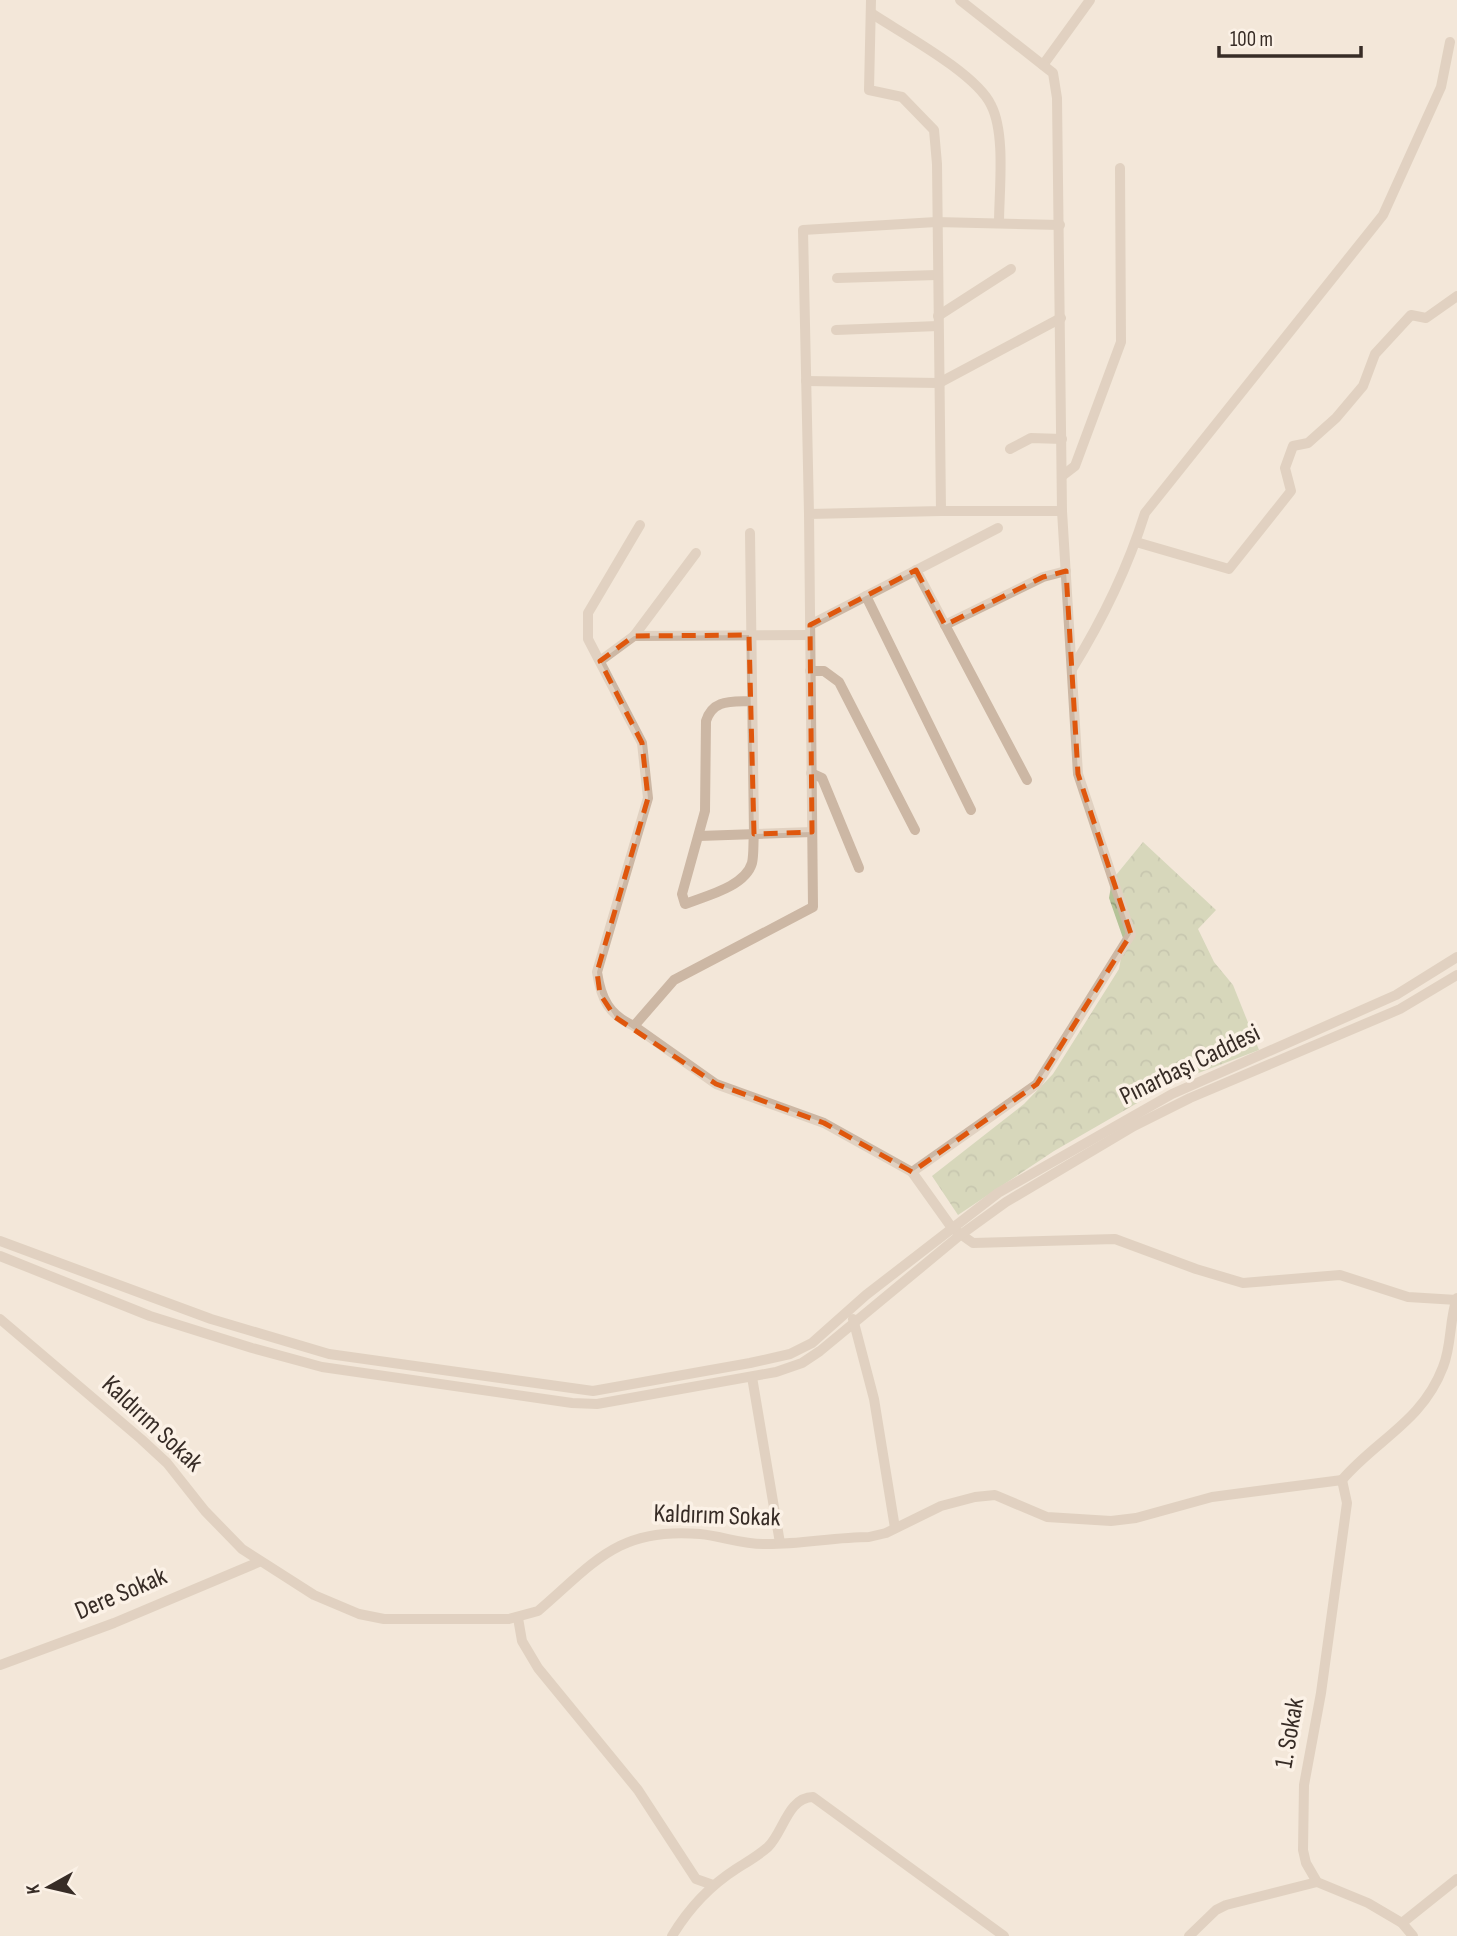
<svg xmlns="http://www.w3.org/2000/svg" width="1457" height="1936" viewBox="0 0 1457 1936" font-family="'Sofia Sans Condensed',sans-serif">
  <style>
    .forest { fill: url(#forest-crowns) }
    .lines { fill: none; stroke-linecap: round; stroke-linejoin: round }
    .minor { stroke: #ccb7a4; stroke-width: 10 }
    .marked { fill: none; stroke: #df570d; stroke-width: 5; stroke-dasharray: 14 9; stroke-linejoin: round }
    .labels { text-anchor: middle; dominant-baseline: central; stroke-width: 7; stroke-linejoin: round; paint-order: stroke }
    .street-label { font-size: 26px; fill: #372c26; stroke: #fbf1e6 }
  </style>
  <defs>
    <pattern id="forest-crowns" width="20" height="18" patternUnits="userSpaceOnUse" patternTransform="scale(1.75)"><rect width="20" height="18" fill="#b5c398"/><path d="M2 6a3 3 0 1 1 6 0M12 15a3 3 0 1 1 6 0" fill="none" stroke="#949f7c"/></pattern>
  </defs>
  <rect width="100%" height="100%" fill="#f3e7d9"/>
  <path class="forest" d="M1143,842L1216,910L1198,929L1214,962L1233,985L1259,1050L1172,1083L1054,1151L958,1215L932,1176L1024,1104L1053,1074L1119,969L1124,941L1109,898L1112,880Z"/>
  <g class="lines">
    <g class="minor">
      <path d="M871,13C901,33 976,73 991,105C1006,134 999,191 999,223"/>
      <path d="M1043,65L1090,0"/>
      <path d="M837,278L937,275"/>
      <path d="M938,316L1011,269"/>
      <path d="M836,330L938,326"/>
      <path d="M806,381L939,383L1061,318"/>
      <path d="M1010,449L1031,438L1062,439"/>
      <path d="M1062,476L1075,466L1121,342L1120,168"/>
      <path d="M941,511H1062"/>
      <path d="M809,514L803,230L936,222L1060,225"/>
      <path d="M640,525L588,613V639L642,743L648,798L597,972C601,999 609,1015 634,1026L674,980L813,907L809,514L941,511L937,164L934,130L902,97L869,90L871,0"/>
      <path d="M750,533L754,834C753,843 754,854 752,863C745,887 705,896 685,904L682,894L705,811L706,721C713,699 731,702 751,701"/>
      <path d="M1136,542L1229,569L1291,491L1285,468L1293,446L1308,443L1336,418L1363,386L1375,354L1411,315L1426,318L1457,296"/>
      <path d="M916,570L1027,780"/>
      <path d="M866,596L971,810"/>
      <path d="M810,625L998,528"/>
      <path d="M945,625L1043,577L1066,571"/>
      <path d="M634,636L696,553"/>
      <path d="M600,661L634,636L810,635"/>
      <path d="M1072,669C1103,619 1127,570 1145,513L1383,215L1441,87L1450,42"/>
      <path d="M810,671H824L839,682L915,830"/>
      <path d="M811,773L822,778L859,868"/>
      <path d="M699,836L812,832"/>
      <path d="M634,1026L716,1084L824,1123L912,1172L952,1228L973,1243L1115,1239L1196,1269L1243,1283L1340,1275L1408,1297L1457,1300"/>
      <path d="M912,1172L1037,1084L1131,934L1078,774L1062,511L1057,98L1053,73L960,0"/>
      <path d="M0,1241L211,1319L329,1354L593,1391L750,1363L790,1354L812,1343L866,1295L998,1193L1172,1094L1396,995L1457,957"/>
      <path d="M0,1256L150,1316L252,1348L322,1367L572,1403L597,1404L776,1372L802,1363L820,1351L959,1236L1006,1202L1134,1126L1190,1098L1400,1009L1457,975"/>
      <path d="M0,1319L141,1439L167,1463L205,1511L242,1549L314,1595L359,1614L384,1619H509L538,1611C595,1562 618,1527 700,1534C721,1536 742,1544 763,1544C798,1545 834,1537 869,1537L886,1533L941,1506L975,1497L995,1495L1047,1517L1111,1521L1136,1518L1212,1497L1342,1480"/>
      <path d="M853,1319L874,1399L895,1528"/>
      <path d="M752,1377L780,1543"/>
      <path d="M1342,1480L1347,1503L1321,1693L1304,1785L1303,1850L1306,1863L1317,1882L1368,1903L1402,1923L1413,1936"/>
      <path d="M1342,1480C1377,1439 1422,1422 1443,1367C1452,1345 1449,1320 1457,1298"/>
      <path d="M518,1618L522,1641L538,1668L638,1790L696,1879L713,1885"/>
      <path d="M0,1665L114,1623L259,1562"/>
      <path d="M1402,1923L1457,1879"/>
      <path d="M672,1936C689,1908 708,1887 736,1869C747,1862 758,1856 768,1847C783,1833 788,1797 813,1797L1004,1936"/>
      <path d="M1189,1936L1216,1910L1226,1905L1317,1882"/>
    </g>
  </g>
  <path d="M0 0H1457V1936H0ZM916,570L945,625L1043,577L1066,571L1078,774L1131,934L1037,1084L912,1172L824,1123L716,1084L615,1017L600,994L597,972L648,798L642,743L600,661L634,636L749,635L754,834L812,832L810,625Z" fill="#f3e7d9" fill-opacity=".55" fill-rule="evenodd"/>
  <path class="marked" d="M916,570L945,625L1043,577L1066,571L1078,774L1131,934L1037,1084L912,1172L824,1123L716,1084L615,1017L600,994L597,972L648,798L642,743L600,661L634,636L749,635L754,834L812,832L810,625Z"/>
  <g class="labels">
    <g class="street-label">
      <text transform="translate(1190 1065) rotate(-26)">Pınarbaşı Caddesi</text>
      <text transform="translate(152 1424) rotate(43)">Kaldırım Sokak</text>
      <text transform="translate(717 1516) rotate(2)">Kaldırım Sokak</text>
      <text transform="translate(121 1594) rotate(-23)">Dere Sokak</text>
      <text transform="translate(1290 1733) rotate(-80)">1. Sokak</text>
    </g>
  </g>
  <g transform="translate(49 1887) rotate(262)" stroke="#fbf1e6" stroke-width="5" paint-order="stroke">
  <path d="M0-5L12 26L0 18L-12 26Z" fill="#372c26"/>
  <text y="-10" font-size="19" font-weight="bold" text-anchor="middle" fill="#372c26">K</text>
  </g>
  <path d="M1219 46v10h142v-10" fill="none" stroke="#372c26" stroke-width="3.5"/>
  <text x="1230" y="46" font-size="21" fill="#372c26" stroke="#fbf1e6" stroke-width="5" paint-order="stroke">100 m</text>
</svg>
